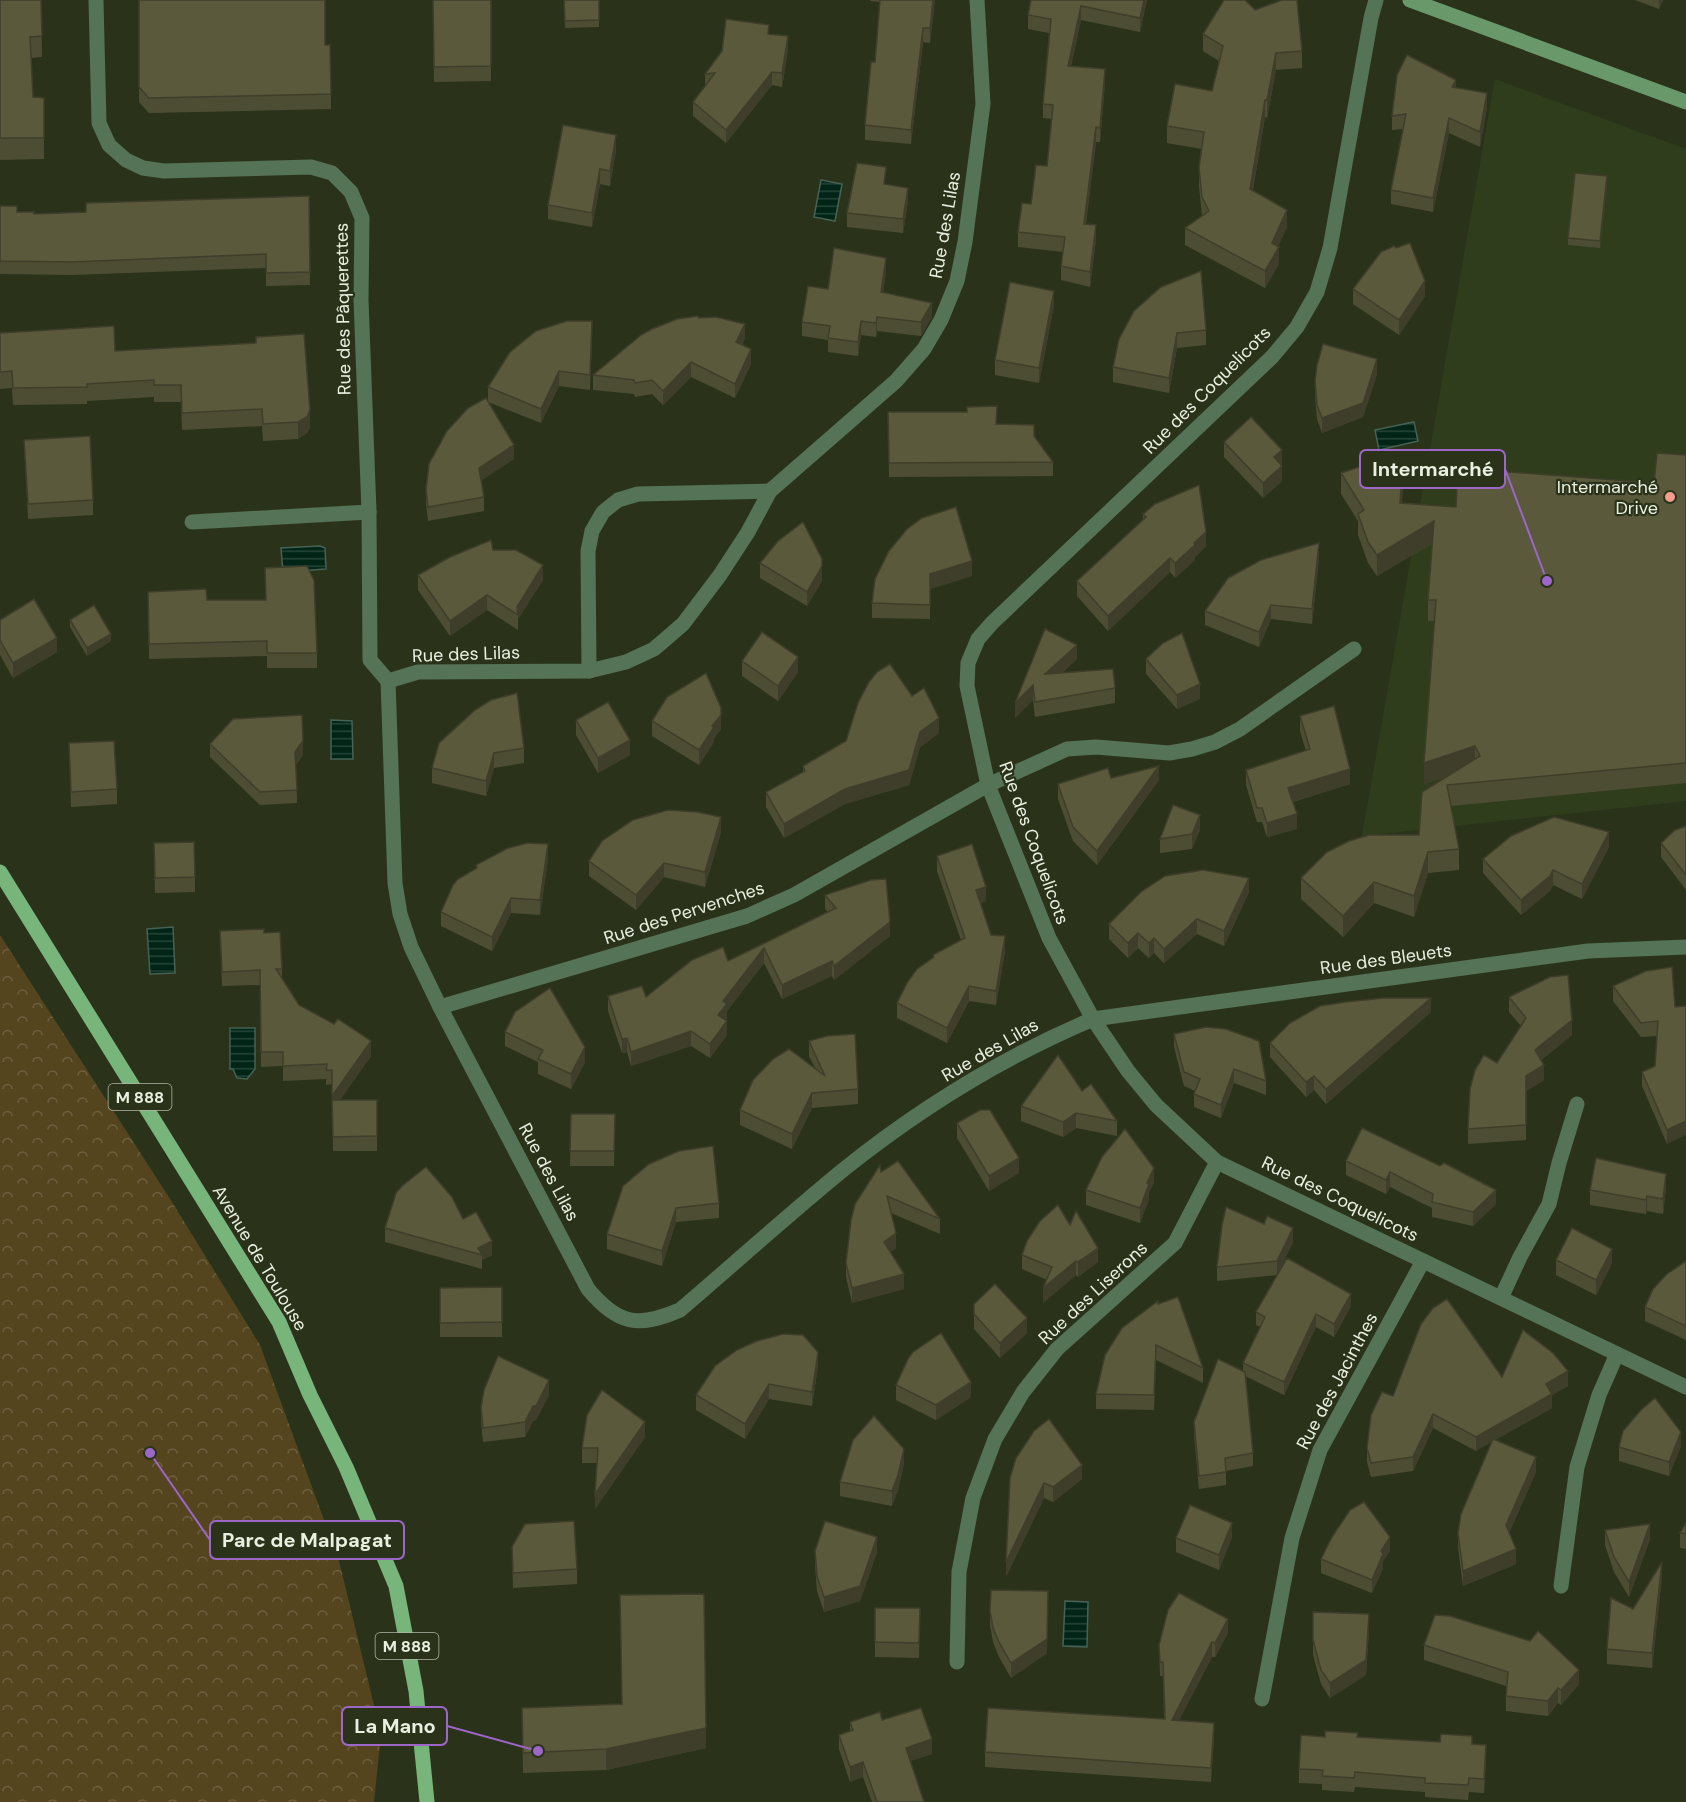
<svg xmlns="http://www.w3.org/2000/svg" width="1686" height="1802" viewBox="0 0 1686 1802" font-family="'DM Sans',sans-serif">
  <style>
    .built { fill: #303d1d }
    .park { fill: url(#park-crowns) }
    .water { fill: url(#water-rules); stroke: #466254; stroke-width: 1.5 }
    .lines { fill: none; stroke-linecap: round; stroke-linejoin: round }
    .minor { stroke: #557357; stroke-width: 15 }
    .secondary { stroke: #69986b; stroke-width: 15 }
    .primary { stroke: #77b57b; stroke-width: 15 }
    .wall { fill: #4d4d34 }
    .shaded-wall { fill: #3f3e2a }
    .building { fill: #5a593c; stroke: #3f3e2a; stroke-width: 1.5 }
    .poi-dot { fill: #f59d8f; stroke: #2a331a; stroke-width: 2 }
    .labels { text-anchor: middle; dominant-baseline: central; stroke-width: 4.5; stroke-linejoin: round; paint-order: stroke }
    .shield { fill: #2a331a; stroke: #b0b7a5; stroke-width: 1.5 }
    .shield-label { font-size: 16px; font-weight: bold; fill: #e9f0e1 }
    .street-label { font-size: 18px; fill: #e9f0e1; stroke: #2a331a }
    .poi-label { font-size: 18px; fill: #e9f0e1; stroke: #2a331a; text-anchor: end }
    .leader { fill: none; stroke: #9c67c9; stroke-width: 2 }
    .callout-dot { fill: #9c67c9; stroke: #2a331a; stroke-width: 2 }
    .callout { fill: #2a331a; stroke: #9c67c9; stroke-width: 2 }
    .callout-label { font-size: 20px; text-anchor: middle; font-weight: bold; fill: #e9f0e1 }
  </style>
  <defs>
    <pattern id="park-crowns" width="20" height="18" patternUnits="userSpaceOnUse" patternTransform="scale(1.5)"><rect width="20" height="18" fill="#54451f"/><path d="M2 6a3 3 0 1 1 6 0M12 15a3 3 0 1 1 6 0" fill="none" stroke="#6d603f"/></pattern>
    <pattern id="water-rules" width="6" height="5" patternUnits="userSpaceOnUse" patternTransform="scale(1.5)"><rect width="6" height="5" fill="#002517"/><path d="M0 2.5h6" fill="none" stroke="#254538"/></pattern>
  </defs>
  <rect width="100%" height="100%" fill="#2a331a"/>
  <path class="built" d="M1495,79L1686,149V801L1362,836Z"/>
  <path class="park" d="M0,935L172,1202L260,1345L339,1561L381,1734L374,1802H0Z"/>
  <g class="water">
    <path d="M821,180L842,184L835,221L814,217Z"/>
    <path d="M1414,422L1418,441L1379,450L1375,430Z"/>
    <path d="M320,546L325,548L326,569L283,572L281,548Z"/>
    <path d="M331,720L352,721L353,759H331Z"/>
    <path d="M173,927L175,973L150,974L147,929Z"/>
    <path d="M230,1028H255V1069L247,1079L237,1078L233,1069H230Z"/>
    <path d="M1065,1601L1088,1602L1087,1647L1063,1646Z"/>
  </g>
  <g class="lines">
    <g class="minor">
      <path d="M96,0L99,123L109,145L126,160L143,168L164,171L311,167L332,173L351,192L362,218L361,300L369,512L370,660L388,681"/>
      <path d="M977,0L983,104L965,242L957,281L941,320L924,349L896,381L770,491L748,532L720,575L683,624L654,649L626,662L589,671L418,672L388,681L395,883L400,914L411,947L440,1007L588,1289C618,1325 638,1328 680,1310C735,1263 788,1215 843,1170C919,1109 1003,1057 1093,1019L1588,951L1686,947"/>
      <path d="M1376,0L1371,18L1330,248L1317,292L1297,327L1272,357L992,623L978,639L968,663L967,686L988,785L1049,938L1093,1019L1128,1071L1156,1105L1217,1162L1686,1387"/>
      <path d="M192,522L369,512"/>
      <path d="M589,671L588,551L592,531L603,512L618,500L638,494L770,491"/>
      <path d="M440,1007L747,916L794,895L988,785L1067,749L1096,747L1169,753L1192,749L1215,742L1240,729L1354,649"/>
      <path d="M1501,1298L1520,1257L1549,1204L1559,1163L1577,1104"/>
      <path d="M1561,1586L1577,1467L1599,1395L1617,1354"/>
      <path d="M957,1662L959,1572L973,1498L995,1439L1023,1392L1057,1349L1175,1243L1217,1162"/>
      <path d="M1262,1699L1292,1538L1320,1450L1423,1261"/>
    </g>
    <path class="secondary" d="M1410,0L1686,102"/>
    <path class="primary" d="M0,872L279,1322L310,1395L346,1467L396,1586L416,1691L427,1802"/>
  </g>
  <g class="wall">
    <path d="M0,0H41L42,57L31,58L33,97L44,98V159L0,160Z"/>
    <path d="M139,0H325V45L331,94V109L149,113L139,102L140,23Z"/>
    <path d="M433,0H491V81L434,82Z"/>
    <path d="M564,0H599V27L565,28Z"/>
    <path d="M870,0H935L930,43L923,42L911,144L865,140V125L875,62L880,2L870,1Z"/>
    <path d="M1031,0H1147L1140,32L1081,20L1071,66L1105,83L1100,142H1096L1086,224L1096,240L1090,287L1061,280V266L1063,252L1018,247V232L1047,166L1052,119L1043,118V104L1049,33L1028,29V15Z"/>
    <path d="M1635,0H1663L1659,9Z"/>
    <path d="M1255,10L1302,51V68L1276,70L1267,118L1265,117L1253,190L1287,227L1278,246L1279,264L1265,288L1185,245V228L1202,216L1199,186V168L1202,149L1167,143V126L1212,91L1219,61L1203,51V34Z"/>
    <path d="M769,34L788,50L782,87L772,85L726,143L693,116V102L705,87V74Z"/>
    <path d="M1456,88L1487,107L1480,147L1449,133L1433,212L1391,204V190L1403,129L1392,130V116Z"/>
    <path d="M616,150L610,186L600,184L592,227L548,219V205Z"/>
    <path d="M885,184L908,201L903,233L847,227V213Z"/>
    <path d="M1607,184L1600,248L1568,245V238Z"/>
    <path d="M309,196L310,285L266,286V268L72,275L0,274V206L17,212L34,214L86,212Z"/>
    <path d="M1396,248L1425,296L1399,335L1353,304V289Z"/>
    <path d="M886,272L883,292L932,317L921,336L877,331L876,337L861,335L858,356L828,352V340L802,336V322L828,289Z"/>
    <path d="M1054,305L1039,383L995,375V360Z"/>
    <path d="M699,318L745,338L742,345L751,364L735,398L691,377L663,405L652,394L635,397L634,394L593,390V375Z"/>
    <path d="M1206,330V345L1177,348L1169,393L1113,382V367L1119,339Z"/>
    <path d="M0,333L115,351L310,427L307,433L298,439L263,441L262,426L182,430L181,402H154V397L87,401V404L13,405L12,388L0,389Z"/>
    <path d="M592,336L590,390L559,386L541,423L488,402V387Z"/>
    <path d="M1377,374L1363,417L1322,433L1317,419L1315,396V381Z"/>
    <path d="M888,412L997,424L1034,436L1053,462V476L889,477Z"/>
    <path d="M24,440L93,500V515L28,519Z"/>
    <path d="M1224,442L1282,465V481L1263,498L1224,457Z"/>
    <path d="M1686,455V783L1451,806L1459,849V870L1428,873L1414,917L1374,903L1343,937L1301,899V878L1419,835L1448,776L1424,784L1435,621H1428V600L1433,543L1377,576L1368,563L1358,535V521L1341,494V473L1403,484L1402,503L1456,507L1654,483Z"/>
    <path d="M514,459L481,480L484,497V511L428,521L426,504V490Z"/>
    <path d="M1143,514L1206,546L1195,557V560L1175,578L1170,572L1108,631L1077,596V581L1143,520Z"/>
    <path d="M493,550L543,580L518,619V630L487,610L450,636L418,590V575Z"/>
    <path d="M1319,558L1312,624L1271,619L1259,647L1205,625V611Z"/>
    <path d="M760,563L822,581L807,606L760,578Z"/>
    <path d="M972,576L930,589V619L872,618V603Z"/>
    <path d="M148,592L207,600L317,653V668H267V656L149,659Z"/>
    <path d="M0,620L57,652L13,678L0,655Z"/>
    <path d="M70,620L111,641L87,656L70,627Z"/>
    <path d="M1077,659L1062,673L1115,688V703L1035,717L1033,700L1015,718V703Z"/>
    <path d="M1146,659L1200,699L1177,709L1146,674Z"/>
    <path d="M742,661L798,672L778,701L742,676Z"/>
    <path d="M912,696L939,733L920,747L909,785L845,804L784,838L766,807V792L803,772V766L846,741Z"/>
    <path d="M1300,716L1350,784L1293,802L1297,829L1267,837L1262,822H1257L1246,785V770L1306,751L1300,731Z"/>
    <path d="M576,720L630,755L598,773L576,735Z"/>
    <path d="M652,721L721,729L714,738V742L699,765L652,736Z"/>
    <path d="M69,743L117,789V804L71,807Z"/>
    <path d="M439,743L524,748V763L494,768L486,796L432,783V768Z"/>
    <path d="M210,744L303,755L296,765L297,803L260,805L210,757Z"/>
    <path d="M1111,778L1159,780L1097,865L1073,841L1058,799V784Z"/>
    <path d="M1686,826V890L1661,857V843Z"/>
    <path d="M1200,830L1192,849L1160,853V839Z"/>
    <path d="M721,832L705,887L664,877L636,910L589,876V861Z"/>
    <path d="M1609,847L1582,899L1553,885L1550,891L1521,915L1483,873V859Z"/>
    <path d="M937,856L986,901L981,903L991,935L1005,951L996,1005L969,1001L947,1043L897,1018V1003L933,958V955L961,940L937,871Z"/>
    <path d="M154,858L195,877V892L155,893Z"/>
    <path d="M548,859L540,915L511,913L492,951L441,926V912L476,869V865Z"/>
    <path d="M1249,892L1224,946L1197,934L1164,963L1154,953L1149,958L1138,948L1128,958L1109,939V924Z"/>
    <path d="M825,895L890,936L834,980L832,976L782,999L764,963L727,1011V1018L725,1020L727,1035L710,1058L691,1046L631,1066L627,1052L622,1053L608,1011V996L646,997L728,961L828,912L825,909Z"/>
    <path d="M220,931L264,933L282,969V979L299,1005L371,1056L340,1100H377V1151H333L332,1084L326,1085V1079L283,1081V1066L261,1067L260,985L222,986Z"/>
    <path d="M1672,967L1667,1144L1642,1086V1072L1655,1066L1657,1036L1641,1037L1613,1001V986Z"/>
    <path d="M1509,997L1572,1035L1541,1060L1544,1080L1526,1091V1140L1468,1144V1129L1497,1063L1521,1026L1509,1012Z"/>
    <path d="M1431,1012L1326,1104L1314,1090L1306,1097L1270,1057V1043Z"/>
    <path d="M505,1032L585,1062L571,1089L538,1074V1062L505,1046Z"/>
    <path d="M1174,1034L1266,1081V1095L1234,1083L1221,1118L1194,1107V1094L1195,1091L1184,1086L1174,1047Z"/>
    <path d="M809,1041L858,1089V1104L812,1108L792,1149L740,1125V1110L815,1068L809,1056Z"/>
    <path d="M1082,1091L1117,1121V1136L1076,1128L1063,1137L1021,1121V1106Z"/>
    <path d="M571,1114H615L614,1166H570Z"/>
    <path d="M957,1123L1019,1173L989,1191L957,1138Z"/>
    <path d="M1362,1128L1496,1204L1473,1226L1432,1217V1208L1390,1187L1386,1194L1346,1175V1161Z"/>
    <path d="M713,1146L719,1203V1218L676,1222L662,1266L607,1249V1234Z"/>
    <path d="M881,1172L940,1219V1234L891,1213L896,1248L890,1252L904,1289L852,1303L846,1277V1263Z"/>
    <path d="M1154,1183L1149,1192V1199L1140,1223L1086,1205V1190Z"/>
    <path d="M1666,1188L1663,1214L1647,1211L1646,1214L1590,1205V1190Z"/>
    <path d="M463,1219L492,1255L482,1260V1269L385,1242V1228Z"/>
    <path d="M1070,1225L1098,1262L1078,1277L1076,1275L1043,1303L1047,1280L1022,1269V1255Z"/>
    <path d="M1293,1242L1277,1275L1217,1281V1267Z"/>
    <path d="M1556,1260L1612,1263L1596,1295L1556,1275Z"/>
    <path d="M1686,1261V1340L1645,1321V1307Z"/>
    <path d="M502,1287V1337H440V1288Z"/>
    <path d="M974,1304L1027,1333L1000,1358L974,1329Z"/>
    <path d="M1158,1304L1203,1368V1383L1156,1360L1154,1410L1096,1409V1394Z"/>
    <path d="M1351,1306L1334,1337L1316,1327L1284,1395L1245,1376L1253,1453V1466L1226,1471V1485L1199,1489L1194,1435V1422L1243,1371V1363L1260,1327L1256,1325V1312Z"/>
    <path d="M818,1366L812,1406L769,1399L745,1439L696,1410V1395Z"/>
    <path d="M1502,1377L1568,1386L1552,1395V1408L1495,1440L1536,1472L1509,1533L1516,1564L1463,1586L1458,1548V1533L1492,1441L1476,1451L1433,1428L1413,1471L1371,1477L1367,1462V1448L1393,1396Z"/>
    <path d="M896,1385L971,1397L936,1420L896,1400Z"/>
    <path d="M549,1395L536,1420L533,1421L525,1437L483,1442L481,1422V1407Z"/>
    <path d="M645,1437L595,1509L597,1463H582V1448Z"/>
    <path d="M1681,1446L1669,1476L1619,1461V1447Z"/>
    <path d="M904,1464L898,1490L892,1506L840,1496V1482Z"/>
    <path d="M1010,1478L1082,1479L1053,1502L1044,1498L1006,1577Z"/>
    <path d="M1686,1523V1549L1680,1548V1533Z"/>
    <path d="M1605,1530L1650,1539L1629,1597L1614,1572L1605,1545Z"/>
    <path d="M1232,1537L1219,1570L1176,1552V1538Z"/>
    <path d="M512,1547L577,1569V1584L513,1588Z"/>
    <path d="M815,1551L877,1552L860,1601L824,1612L817,1591L815,1566Z"/>
    <path d="M1390,1551L1383,1561V1568L1372,1593L1321,1573V1559Z"/>
    <path d="M1662,1577L1652,1668L1607,1664V1649L1633,1609Z"/>
    <path d="M875,1608H920L919,1658L875,1657Z"/>
    <path d="M990,1611L1047,1653L1011,1678L999,1657L993,1642L990,1625Z"/>
    <path d="M1313,1612L1369,1629L1366,1675L1330,1698L1321,1684L1313,1655Z"/>
    <path d="M1228,1633L1215,1657H1212L1179,1720L1214,1737L1211,1782L985,1767V1752L1164,1719L1163,1676H1160L1159,1645Z"/>
    <path d="M1424,1645L1579,1684L1561,1705L1558,1703L1548,1716L1506,1711V1686L1424,1660Z"/>
    <path d="M522,1708L706,1748L606,1770L523,1773Z"/>
    <path d="M882,1720L932,1754L910,1761L924,1802H872L863,1777L850,1782L839,1749V1735L850,1731V1722Z"/>
    <path d="M1325,1737H1358L1472,1744L1486,1760L1484,1793L1469,1792L1468,1800L1425,1797V1792L1355,1787L1354,1792L1322,1790V1784L1299,1783V1769Z"/>
  </g>
  <g class="shaded-wall">
    <path d="M933,0H935L930,43V28Z"/>
    <path d="M1144,0H1147L1140,32V18Z"/>
    <path d="M1659,0H1663L1659,9Z"/>
    <path d="M1081,6V20L1068,80V66Z"/>
    <path d="M923,28V42L911,144V130Z"/>
    <path d="M788,36V50L782,87V73Z"/>
    <path d="M1276,53V70L1267,118V100Z"/>
    <path d="M1105,69V83L1100,142V128Z"/>
    <path d="M772,72V85L726,143V130Z"/>
    <path d="M1456,80V94L1452,87Z"/>
    <path d="M1487,93V107L1480,147V132Z"/>
    <path d="M1265,100V117L1250,206V189Z"/>
    <path d="M1449,118V133L1433,212V198Z"/>
    <path d="M1096,127V142L1084,239V224Z"/>
    <path d="M616,135V150L610,186V171Z"/>
    <path d="M600,169V184L592,227V213Z"/>
    <path d="M1607,176V184L1600,248V241Z"/>
    <path d="M908,188V201L903,233V219Z"/>
    <path d="M1287,210V227L1275,254L1279,247V264L1265,288V271L1272,243Z"/>
    <path d="M1096,225V240L1090,287V272Z"/>
    <path d="M886,258V272L881,306V292Z"/>
    <path d="M1425,281V296L1399,335V320Z"/>
    <path d="M1054,291V305L1039,383V368Z"/>
    <path d="M932,303V317L921,336V322Z"/>
    <path d="M877,317V331L876,337V323Z"/>
    <path d="M592,321V336L590,390V375Z"/>
    <path d="M861,321V335L858,356V342Z"/>
    <path d="M745,324V338L736,356V342Z"/>
    <path d="M1177,333V348L1169,393V378Z"/>
    <path d="M751,349V364L735,398V384Z"/>
    <path d="M1377,359V374L1363,417L1322,433V418Z"/>
    <path d="M691,362V377L663,405V391Z"/>
    <path d="M559,371V386L541,423V409Z"/>
    <path d="M310,410V427L307,433L298,439V422Z"/>
    <path d="M514,445V459L479,482V468Z"/>
    <path d="M1282,450V465L1274,472V457Z"/>
    <path d="M1403,463V484L1400,523V503Z"/>
    <path d="M1282,466V481L1263,498V483Z"/>
    <path d="M1434,521V542L1377,576V555Z"/>
    <path d="M1206,532V546L1195,557V560L1175,578V563Z"/>
    <path d="M1319,543V558L1312,624V609Z"/>
    <path d="M1170,558V572L1108,631V616Z"/>
    <path d="M972,561V576L930,589V574Z"/>
    <path d="M543,565V580L518,619L517,607Z"/>
    <path d="M822,566V581L807,606V592Z"/>
    <path d="M487,595V610L450,636V621Z"/>
    <path d="M1271,605V619L1259,647V632Z"/>
    <path d="M111,634V641L87,656V648Z"/>
    <path d="M57,638V652L13,678V663Z"/>
    <path d="M1077,645V659L1045,689V674Z"/>
    <path d="M798,657V672L778,701V686Z"/>
    <path d="M1200,684V699L1177,709V695Z"/>
    <path d="M1033,685V700L1015,718V703Z"/>
    <path d="M721,715V729L714,738V742L699,765V750L712,726Z"/>
    <path d="M939,718V733L920,747L909,785L845,804L784,838V824L845,789Z"/>
    <path d="M630,740V755L598,773V758Z"/>
    <path d="M303,741V755L295,766V752Z"/>
    <path d="M1475,746V767L1424,784V763Z"/>
    <path d="M494,753V768L486,796V781Z"/>
    <path d="M1159,766V780L1097,865V851Z"/>
    <path d="M1350,769V784L1288,803V788Z"/>
    <path d="M1297,814V829L1267,837V823Z"/>
    <path d="M1200,815V830L1192,849V834Z"/>
    <path d="M721,817V832L705,887V872Z"/>
    <path d="M1609,832V847L1582,899V884Z"/>
    <path d="M548,844V859L540,915V900Z"/>
    <path d="M1428,852V873L1414,917V896Z"/>
    <path d="M664,863V877L636,910V895Z"/>
    <path d="M1553,870V885L1550,891L1521,915V900Z"/>
    <path d="M1249,878V892L1224,946V931Z"/>
    <path d="M1374,882V903L1343,937V916Z"/>
    <path d="M986,887V901L976,905V890Z"/>
    <path d="M511,898V913L492,951V937Z"/>
    <path d="M1197,919V934L1164,963V949Z"/>
    <path d="M890,922V936L834,980V966Z"/>
    <path d="M1138,933V948L1128,958V943Z"/>
    <path d="M1005,936V951L996,1005V991Z"/>
    <path d="M1154,938V953L1149,958V943Z"/>
    <path d="M764,948V963L727,1011V1018L718,1029V1015L723,1001Z"/>
    <path d="M832,961V976L782,999V985Z"/>
    <path d="M969,986V1001L947,1043V1028Z"/>
    <path d="M1431,998V1012L1326,1104V1089Z"/>
    <path d="M1572,1020V1035L1535,1064V1050Z"/>
    <path d="M727,1021V1035L710,1058V1044Z"/>
    <path d="M691,1031V1046L631,1066V1052Z"/>
    <path d="M627,1038V1052L622,1053V1039Z"/>
    <path d="M371,1041V1056L332,1111V1096Z"/>
    <path d="M585,1047V1062L571,1089V1074Z"/>
    <path d="M1544,1065V1080L1526,1091V1076Z"/>
    <path d="M1234,1069V1083L1221,1118V1105Z"/>
    <path d="M1314,1076V1090L1306,1097V1082Z"/>
    <path d="M812,1093V1108L792,1149V1134Z"/>
    <path d="M1076,1113V1128L1063,1137V1122Z"/>
    <path d="M1686,1121V1135L1667,1144V1130Z"/>
    <path d="M1019,1158V1173L989,1191V1176Z"/>
    <path d="M1154,1168V1183L1149,1192V1199L1140,1223V1208L1147,1183Z"/>
    <path d="M1390,1172V1187L1386,1194V1180Z"/>
    <path d="M1666,1174V1188L1663,1214V1199Z"/>
    <path d="M1496,1190V1204L1473,1226V1212Z"/>
    <path d="M1647,1196V1211L1646,1214V1200Z"/>
    <path d="M676,1208V1222L662,1266V1251Z"/>
    <path d="M1293,1228V1242L1277,1275V1261Z"/>
    <path d="M896,1233V1248L884,1257V1242Z"/>
    <path d="M492,1241V1255L482,1260V1255L478,1248Z"/>
    <path d="M1098,1248V1262L1078,1277V1262Z"/>
    <path d="M1612,1249V1263L1596,1295V1280Z"/>
    <path d="M1076,1261V1275L1043,1303V1288Z"/>
    <path d="M904,1274V1289L852,1303V1288Z"/>
    <path d="M1351,1294V1306L1334,1337V1324Z"/>
    <path d="M1316,1314V1327L1284,1395V1382Z"/>
    <path d="M1027,1318V1333L1000,1358V1343Z"/>
    <path d="M818,1352V1366L812,1406V1392Z"/>
    <path d="M1568,1371V1386L1552,1395V1408L1476,1451V1437L1546,1384Z"/>
    <path d="M549,1380V1395L536,1420L533,1421L525,1437V1422Z"/>
    <path d="M971,1382V1397L936,1420V1405Z"/>
    <path d="M769,1384V1399L745,1439V1424Z"/>
    <path d="M1433,1414V1428L1413,1471V1457Z"/>
    <path d="M645,1422V1437L595,1509V1494Z"/>
    <path d="M1681,1432V1446L1669,1476V1462Z"/>
    <path d="M904,1449V1464L898,1490L892,1506V1491Z"/>
    <path d="M1536,1457V1472L1506,1540V1525Z"/>
    <path d="M1082,1465V1479L1053,1502V1487Z"/>
    <path d="M1044,1483V1498L1006,1577V1562Z"/>
    <path d="M1232,1523V1537L1219,1570V1555Z"/>
    <path d="M1650,1524V1539L1629,1597V1582Z"/>
    <path d="M877,1537V1552L860,1601L824,1612V1597Z"/>
    <path d="M1390,1537V1551L1383,1561V1568L1372,1593V1580L1381,1551Z"/>
    <path d="M1516,1549V1564L1463,1586V1571Z"/>
    <path d="M1662,1562V1577L1652,1668V1653Z"/>
    <path d="M1048,1591L1047,1653L1011,1678V1663Z"/>
    <path d="M1369,1614V1629L1366,1675L1330,1698V1683Z"/>
    <path d="M1228,1619V1633L1215,1657V1643Z"/>
    <path d="M1212,1642V1657L1172,1734V1720Z"/>
    <path d="M1579,1670V1684L1561,1705V1690Z"/>
    <path d="M1558,1688V1703L1548,1716V1701Z"/>
    <path d="M1214,1723V1737L1211,1782V1768Z"/>
    <path d="M706,1728V1748L606,1770V1749Z"/>
    <path d="M932,1739V1754L906,1762V1748Z"/>
    <path d="M1486,1745V1760L1484,1793V1779Z"/>
    <path d="M863,1762V1777L850,1782V1767Z"/>
  </g>
  <g class="building">
    <path d="M0,0H41L42,36L30,37L33,97L44,98V138H0Z"/>
    <path d="M139,0H325V45H330L331,94L149,98L139,87Z"/>
    <path d="M433,0H491V66L434,67Z"/>
    <path d="M564,0H599V20L565,21Z"/>
    <path d="M880,0H933L930,28H923L911,130L865,125L871,62H875Z"/>
    <path d="M1031,0H1144L1140,18L1081,6L1068,66L1105,69L1100,128L1096,127L1084,224L1096,225L1090,272L1061,266L1065,237L1018,232L1022,203L1031,204L1036,165L1047,166L1053,105L1043,104L1051,19L1028,15Z"/>
    <path d="M1224,0H1245L1255,10L1282,0H1297L1302,51L1276,53L1267,100H1265L1250,189L1287,210L1272,243L1279,247L1265,271L1185,228L1209,211L1202,197L1199,168L1204,132L1167,126L1175,84L1212,91L1223,46L1203,34Z"/>
    <path d="M726,19L769,25L768,34L788,36L782,73L772,72L726,130L693,102L715,73L705,74L722,51Z"/>
    <path d="M1407,55L1456,80L1452,87L1487,93L1480,132L1449,118L1433,198L1391,190L1406,114L1392,116L1397,75Z"/>
    <path d="M563,125L616,135L610,171L600,169L592,213L548,205Z"/>
    <path d="M857,163L886,167L884,184L908,188L903,219L847,213Z"/>
    <path d="M1575,173L1607,176L1600,241L1568,238Z"/>
    <path d="M309,196L310,272L266,273V254L72,262L0,261V206H17V212H34V214L86,212V203Z"/>
    <path d="M1410,243L1425,281L1399,320L1353,289L1381,252L1394,246L1396,248Z"/>
    <path d="M834,248L886,258L881,292L932,303L921,322L877,317L876,323L861,321L858,342L828,338L830,326L802,322L808,286L828,289Z"/>
    <path d="M1201,271L1206,330L1177,333L1169,378L1113,367L1119,339L1134,311L1161,287Z"/>
    <path d="M1010,282L1054,291L1039,368L995,360Z"/>
    <path d="M698,316L699,318L716,317L745,324L736,342L751,349L735,384L691,362L663,391L652,380L635,383L634,380L593,375L641,335L652,329L677,319Z"/>
    <path d="M567,321H592L590,375L559,371L541,409L488,387L510,352L536,331Z"/>
    <path d="M114,326L115,351L256,343V337L304,334L310,410L307,417L298,422L263,424L262,409L182,413L181,385H154V380L87,384V387L13,388L12,371L0,372V333Z"/>
    <path d="M1323,344L1377,359L1363,403L1322,418L1317,405L1315,381L1317,365Z"/>
    <path d="M486,398L514,445L479,468L484,497L428,507L426,490L429,464L447,431L468,408Z"/>
    <path d="M997,406L996,424L1034,425V436L1053,462L889,463L888,412H967V407Z"/>
    <path d="M1251,417L1282,450L1274,457L1282,466L1263,483L1224,442Z"/>
    <path d="M90,436L93,500L28,504L24,440Z"/>
    <path d="M1657,453L1686,455V763L1447,785L1459,849L1428,852L1414,896L1374,882L1343,916L1301,878L1327,852L1349,841L1369,835H1419L1422,792L1480,756L1475,746L1424,763L1436,600H1428L1434,521L1377,555L1368,542L1358,514L1364,510L1341,473L1368,464L1403,463L1400,503L1456,507L1458,468L1654,483Z"/>
    <path d="M1199,485L1206,532L1194,543L1195,545L1175,563L1170,558L1108,616L1077,581L1146,517L1143,514L1155,504Z"/>
    <path d="M956,507L972,561L930,574V605L872,603L875,579L889,551L907,529L922,518Z"/>
    <path d="M803,522L822,559V566L807,592L760,563L778,541Z"/>
    <path d="M491,540L493,550H516L543,565L517,607L518,615L487,595L450,621L418,575L450,557Z"/>
    <path d="M1319,543L1312,609L1271,605L1259,632L1205,611L1228,578L1261,560Z"/>
    <path d="M307,566L314,580L317,653H267V641L149,644L148,592L206,589L207,600H266L265,568Z"/>
    <path d="M34,599L57,638L13,663L0,640V620Z"/>
    <path d="M94,605L111,634L87,648L70,620Z"/>
    <path d="M1045,629L1077,645L1045,674L1113,669L1115,688L1035,702L1033,685L1015,703Z"/>
    <path d="M762,632L798,657L778,686L742,661Z"/>
    <path d="M1182,633L1200,684L1177,695L1146,659L1163,643Z"/>
    <path d="M890,664L912,696L924,688L939,718L920,732L909,770L845,789L784,824L766,792L805,771L803,766L846,741L858,703L869,682L877,672Z"/>
    <path d="M706,673L721,708V715L712,726L714,727L699,750L652,721L667,697Z"/>
    <path d="M517,693L524,748L494,753L486,781L432,768L439,743L475,710L491,700Z"/>
    <path d="M608,702L630,740L598,758L576,720Z"/>
    <path d="M1334,706L1350,769L1288,788L1297,814L1267,823L1262,808H1257L1246,770L1310,749L1300,716Z"/>
    <path d="M302,715L303,741L295,752L297,790L260,792L210,744L233,719Z"/>
    <path d="M114,741L117,789L71,792L69,743Z"/>
    <path d="M1159,766L1097,851L1073,827L1058,784L1108,768L1111,778Z"/>
    <path d="M1173,805L1200,815L1192,834L1160,839Z"/>
    <path d="M668,810L697,812L721,817L705,872L664,863L636,895L589,861L602,841L633,820Z"/>
    <path d="M1554,817L1609,832L1582,884L1553,870L1550,876L1521,900L1483,859L1511,836Z"/>
    <path d="M1686,826V875L1661,843L1675,830Z"/>
    <path d="M194,842L195,877L155,878L154,843Z"/>
    <path d="M528,843L548,844L540,900L511,898L492,937L441,912L453,885L458,879L477,868L476,865L508,848Z"/>
    <path d="M972,844L986,887L976,890L991,935L1005,936L996,991L969,986L947,1028L897,1003L907,983L917,969L934,957L933,955L965,938L937,856Z"/>
    <path d="M1203,870L1249,878L1224,931L1197,919L1164,949L1154,938L1149,943L1138,933L1128,943L1109,924L1141,892L1165,876Z"/>
    <path d="M886,879L890,922L834,966L832,961L782,985L764,948L723,1001L727,1004L718,1015L727,1021L710,1044L691,1031L631,1052L627,1038L622,1039L608,996L642,986L646,997L692,960L723,947L728,961L836,908L825,895L871,880Z"/>
    <path d="M264,929V933L280,932L282,969H276L299,1005L334,1024L338,1019L371,1041L332,1096V1070H326L327,1064L283,1066V1052H261L260,970L222,972L220,931Z"/>
    <path d="M1672,967L1675,1007L1686,1006V1121L1667,1130L1642,1072L1655,1066L1658,1021L1641,1023L1613,986L1646,971Z"/>
    <path d="M1568,975L1572,1020L1535,1050L1544,1065L1526,1076V1125L1468,1129L1470,1089L1475,1070L1484,1055L1497,1063L1526,1018L1509,997L1550,977Z"/>
    <path d="M550,988L585,1047L571,1074L538,1059L543,1050L505,1032L515,1012Z"/>
    <path d="M1384,998H1431L1326,1089L1314,1076L1306,1082L1270,1043L1290,1023L1320,1006L1345,1002Z"/>
    <path d="M1206,1027L1226,1029L1259,1041L1266,1081L1234,1069L1221,1105L1194,1094L1200,1079L1184,1072L1174,1034Z"/>
    <path d="M855,1034L858,1089L812,1093L792,1134L740,1110L753,1080L773,1059L789,1049L825,1076L809,1041L827,1036Z"/>
    <path d="M1058,1055L1082,1091L1091,1084L1117,1121L1076,1113L1063,1122L1021,1106Z"/>
    <path d="M332,1100H377V1136L333,1137Z"/>
    <path d="M980,1110H990L1019,1158L989,1176L957,1123Z"/>
    <path d="M571,1114H615L614,1151H570Z"/>
    <path d="M1362,1128L1440,1166L1444,1163L1496,1190L1473,1212L1432,1202L1433,1194L1390,1172L1386,1180L1346,1161Z"/>
    <path d="M1125,1129L1154,1168L1147,1183L1149,1184L1140,1208L1086,1190L1102,1157Z"/>
    <path d="M713,1146L719,1203L676,1208L662,1251L607,1234L623,1186L649,1164L679,1151Z"/>
    <path d="M1596,1158L1666,1174L1663,1199L1647,1196L1646,1200L1590,1190Z"/>
    <path d="M898,1161L940,1219L887,1196L896,1233L884,1242L904,1274L852,1288L846,1263L851,1220L855,1204L880,1165L881,1172Z"/>
    <path d="M426,1167L452,1197L463,1219L476,1212L492,1241L478,1248L482,1255L385,1228L396,1193L402,1186Z"/>
    <path d="M1058,1205L1070,1225L1076,1211L1098,1248L1078,1262L1076,1261L1043,1288L1052,1267L1022,1255L1027,1241L1040,1221Z"/>
    <path d="M1226,1207L1264,1224L1267,1216L1293,1228L1277,1261L1217,1267L1222,1225Z"/>
    <path d="M1572,1228L1612,1249L1596,1280L1556,1260Z"/>
    <path d="M1287,1258L1351,1294L1334,1324L1316,1314L1284,1382L1243,1363L1265,1317L1256,1312Z"/>
    <path d="M1686,1261V1326L1645,1307L1653,1289L1667,1274Z"/>
    <path d="M995,1284L1027,1318L1000,1343L974,1314V1304Z"/>
    <path d="M502,1287V1322L440,1323V1288Z"/>
    <path d="M1178,1297L1203,1368L1156,1345L1154,1395L1096,1394L1105,1355L1122,1328L1158,1301V1304Z"/>
    <path d="M1447,1299L1502,1377L1523,1330L1553,1353L1568,1371L1546,1384L1552,1394L1476,1437L1433,1414L1413,1457L1371,1463L1367,1448L1371,1415L1382,1392L1393,1396L1421,1324L1433,1308Z"/>
    <path d="M941,1333L971,1382L936,1405L896,1385L908,1359L913,1352Z"/>
    <path d="M783,1334L803,1335L818,1352L812,1392L769,1384L745,1424L696,1395L715,1366L737,1350L757,1341Z"/>
    <path d="M498,1356L549,1380L536,1406H533L525,1422L483,1428L481,1407L484,1390Z"/>
    <path d="M1218,1359L1245,1372L1253,1453L1225,1458L1226,1472L1199,1476L1194,1422Z"/>
    <path d="M602,1390L645,1422L595,1494L598,1448H582L587,1415Z"/>
    <path d="M1655,1398L1681,1432L1669,1462L1619,1447L1623,1431L1641,1410Z"/>
    <path d="M874,1416L904,1449L898,1475L892,1491L840,1482L853,1440Z"/>
    <path d="M1049,1419L1082,1465L1053,1487L1044,1483L1006,1562L1010,1478L1016,1458L1034,1431Z"/>
    <path d="M1493,1439L1536,1457L1506,1525L1516,1549L1463,1571L1458,1533L1461,1514Z"/>
    <path d="M1364,1502L1390,1537L1381,1551L1383,1554L1372,1580L1321,1559L1332,1537L1350,1510Z"/>
    <path d="M1190,1505L1232,1523L1219,1555L1176,1538Z"/>
    <path d="M574,1521L577,1569L513,1573L512,1547L525,1524Z"/>
    <path d="M825,1521L877,1537L860,1586L824,1597L817,1576L815,1551Z"/>
    <path d="M1686,1523V1534L1680,1533Z"/>
    <path d="M1650,1524L1629,1582L1614,1557L1605,1530Z"/>
    <path d="M1662,1562L1652,1653L1607,1649L1611,1598L1633,1609Z"/>
    <path d="M991,1590L1048,1591L1047,1639L1011,1663L999,1642L993,1628L990,1611Z"/>
    <path d="M1179,1593L1228,1619L1215,1643L1212,1642L1172,1720L1214,1723L1211,1768L985,1752L988,1708L1165,1719L1163,1662H1160L1159,1645L1168,1610Z"/>
    <path d="M704,1594L706,1728L606,1749L523,1753L522,1708L622,1704L620,1595Z"/>
    <path d="M875,1608H920L919,1643L875,1642Z"/>
    <path d="M1313,1612L1369,1614L1366,1660L1330,1683L1321,1670L1313,1640Z"/>
    <path d="M1435,1615L1450,1616L1530,1641L1538,1631L1579,1670L1561,1690L1558,1688L1548,1701L1506,1696L1508,1672L1424,1645Z"/>
    <path d="M921,1708L932,1739L906,1748L924,1802H877L863,1762L850,1767L839,1735L853,1730L850,1722L880,1712L882,1720Z"/>
    <path d="M1325,1731L1358,1733L1357,1737L1440,1742L1441,1734L1472,1736V1744L1486,1745L1484,1779L1469,1778L1468,1785L1425,1783V1778L1355,1772L1354,1778L1322,1776L1323,1770L1299,1769L1301,1735L1325,1737Z"/>
  </g>
  <circle class="poi-dot" cx="1670" cy="497" r="6"/>
  <g class="labels">
    <g class="shield">
      <rect x="108.5" y="1084" width="63" height="26" rx="4.5"/>
      <rect x="375.5" y="1633" width="63" height="26" rx="4.5"/>
    </g>
    <g class="shield-label">
      <text x="140" y="1097">M 888</text>
      <text x="407" y="1646">M 888</text>
    </g>
    <g class="street-label">
      <text transform="translate(945 225) rotate(-80)">Rue des Lilas</text>
      <text transform="translate(343 309) rotate(-91)">Rue des Pâquerettes</text>
      <text transform="translate(1207 390) rotate(-45)">Rue des Coquelicots</text>
      <text transform="translate(466 654) rotate(-2)">Rue des Lilas</text>
      <text transform="translate(1034 843) rotate(70)">Rue des Coquelicots</text>
      <text transform="translate(684 913) rotate(-18)">Rue des Pervenches</text>
      <text transform="translate(1386 959) rotate(-8)">Rue des Bleuets</text>
      <text transform="translate(990 1050) rotate(-30)">Rue des Lilas</text>
      <text transform="translate(549 1172) rotate(62)">Rue des Lilas</text>
      <text transform="translate(1340 1199) rotate(26)">Rue des Coquelicots</text>
      <text transform="translate(260 1258) rotate(59)">Avenue de Toulouse</text>
      <text transform="translate(1093 1293) rotate(-43)">Rue des Liserons</text>
      <text transform="translate(1337 1381) rotate(-62)">Rue des Jacinthes</text>
    </g>
    <g class="poi-label">
      <text x="1658" y="487">Intermarché<tspan x="1658" dy="21">Drive</tspan></text>
    </g>
  </g>
  <path class="leader" d="M1547 581L1505 469M150 1453L210 1540M538 1751L447 1726"/>
  <g class="callout-dot">
    <circle cx="1547" cy="581" r="6"/>
    <circle cx="150" cy="1453" r="6"/>
    <circle cx="538" cy="1751" r="6"/>
  </g>
  <g class="callout">
    <rect x="1360" y="450" width="145" height="38" rx="6"/>
    <rect x="210" y="1521" width="194" height="38" rx="6"/>
    <rect x="342" y="1707" width="105" height="38" rx="6"/>
  </g>
  <g class="callout-label">
    <text x="1433" y="476">Intermarché</text>
    <text x="307" y="1547">Parc de Malpagat</text>
    <text x="395" y="1733">La Mano</text>
  </g>
</svg>
